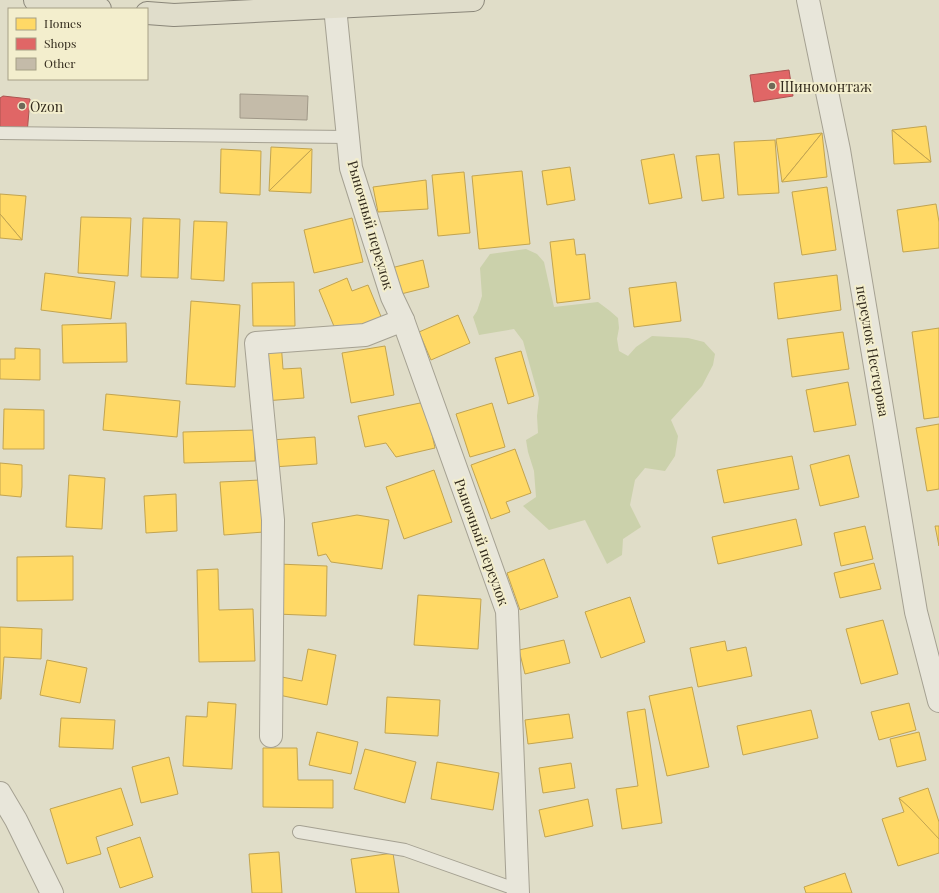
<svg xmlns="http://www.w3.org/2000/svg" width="939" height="893" viewBox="0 0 939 893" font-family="'Playfair Display',serif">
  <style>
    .green { fill: #cbd1ab }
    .homes { fill: #ffd966; stroke: #c2a450 }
    .shops { fill: #e06666; stroke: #ac5450 }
    .building { fill: #c4bba9; stroke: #a09888 }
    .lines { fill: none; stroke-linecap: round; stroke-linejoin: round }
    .lane-casing { stroke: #a5a192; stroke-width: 14 }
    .street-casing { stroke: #a5a192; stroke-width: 24 }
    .primary-casing { stroke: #8a8679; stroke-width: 24 }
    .lane { stroke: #e8e6da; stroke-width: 12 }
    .street { stroke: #e8e6da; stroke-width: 22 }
    .primary { stroke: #e0ddcb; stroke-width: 22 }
    .poi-dot { fill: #6f6958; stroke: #f3eecd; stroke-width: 1.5 }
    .labels { text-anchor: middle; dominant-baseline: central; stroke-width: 4; stroke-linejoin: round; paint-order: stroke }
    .poi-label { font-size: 14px; fill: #322a1c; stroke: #f3eecd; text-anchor: start }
    .street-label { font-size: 14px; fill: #322a1c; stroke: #f3eecd }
  </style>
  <rect width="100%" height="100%" fill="#e0ddc8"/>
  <path class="green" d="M526,249L537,254L544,262L554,307L598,302L610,311L618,318L619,328L617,339L619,351L628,356L636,347L652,336L688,338L704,342L715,354L713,365L702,386L671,420L678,436L675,456L665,471L645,468L635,480L630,505L641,527L623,539L622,555L607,564L585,520L549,530L523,506L536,497L534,471L528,452L526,440L538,433L537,416L539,398L523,341L514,329L479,335L473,317L477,311L482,296L480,268L490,254Z"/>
  <g class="homes">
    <path d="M926,126L931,162L892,130Z"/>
    <path d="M892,130L931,162L894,164Z"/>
    <path d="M822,133L782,182L776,139Z"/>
    <path d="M822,133L827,177L782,182Z"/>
    <path d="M775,140L779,193L738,195L734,142Z"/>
    <path d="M271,147L312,149L269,191Z"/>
    <path d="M221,149L261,151L260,195L220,193Z"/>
    <path d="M312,149L311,193L269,191Z"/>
    <path d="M674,154L682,198L649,204L641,160Z"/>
    <path d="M719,154L724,198L702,201L696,156Z"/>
    <path d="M570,167L575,200L547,205L542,171Z"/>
    <path d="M522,171L530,244L479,249L472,176Z"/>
    <path d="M464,172L470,233L438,236L432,175Z"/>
    <path d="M426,180L428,209L378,212L373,187Z"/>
    <path d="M827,187L836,250L802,255L792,192Z"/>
    <path d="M0,194L26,196L22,240L0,214Z"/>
    <path d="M936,204L939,222V248L903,252L897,210Z"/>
    <path d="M0,214L22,240L0,238Z"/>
    <path d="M81,217L131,218L128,276L78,273Z"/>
    <path d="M143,218L180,219L178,278L141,277Z"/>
    <path d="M352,218L363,262L314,273L304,230Z"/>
    <path d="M194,221L227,222L224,281L191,279Z"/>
    <path d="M574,239L576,255L585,254L590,299L557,303L550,242Z"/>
    <path d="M423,260L429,287L397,295L391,268Z"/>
    <path d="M45,273L115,282L111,319L41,310Z"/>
    <path d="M837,275L841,310L778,319L774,283Z"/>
    <path d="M347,278L352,291L368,285L382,319L338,336L319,290Z"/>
    <path d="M294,282L295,326H253L252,283Z"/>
    <path d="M676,282L681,321L634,327L629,288Z"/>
    <path d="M191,301L240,305L235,387L186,384Z"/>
    <path d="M458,315L470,343L431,360L419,332Z"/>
    <path d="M126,323L127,362L63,363L62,325Z"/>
    <path d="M939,328V417L924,419L912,332Z"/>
    <path d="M843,332L849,369L792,377L787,339Z"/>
    <path d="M281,342L283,369L301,368L304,398L264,401L259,344Z"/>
    <path d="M385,346L394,395L351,403L342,353Z"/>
    <path d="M15,348L40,349V380L0,379V359H15Z"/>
    <path d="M521,351L534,396L508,404L495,358Z"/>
    <path d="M848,382L856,425L814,432L806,390Z"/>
    <path d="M106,394L180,401L177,437L103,430Z"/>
    <path d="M425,402L435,448L396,457L386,443L365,447L358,416Z"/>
    <path d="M492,403L505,447L470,457L456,414Z"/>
    <path d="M4,409L44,410V449H3Z"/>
    <path d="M939,424V489L927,491L916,428Z"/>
    <path d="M254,430L255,461L184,463L183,432Z"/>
    <path d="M315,437L317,464L273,467L271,440Z"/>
    <path d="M515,449L531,493L506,502L510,512L491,519L471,465Z"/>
    <path d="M849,455L859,497L820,506L810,465Z"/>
    <path d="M792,456L799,489L724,503L717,470Z"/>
    <path d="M0,463L22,465V487L21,497L0,495Z"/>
    <path d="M434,470L452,522L404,539L386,487Z"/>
    <path d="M69,475L105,478L102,529L66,527Z"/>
    <path d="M260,480L264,532L224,535L220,482Z"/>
    <path d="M176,494L177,531L146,533L144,496Z"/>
    <path d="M357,515L389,520L382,569L331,562L326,554L318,556L312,523Z"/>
    <path d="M796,519L802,545L718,564L712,537Z"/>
    <path d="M865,526L873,559L841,566L834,533Z"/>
    <path d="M935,526H939V546Z"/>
    <path d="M73,556V600L17,601V557Z"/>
    <path d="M544,559L558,597L520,610L507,573Z"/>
    <path d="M874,563L881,589L840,598L834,573Z"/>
    <path d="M278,564L327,566L326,616L276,614Z"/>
    <path d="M218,569L219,610L253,609L255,661L199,662L197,570Z"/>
    <path d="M418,595L481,599L478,649L414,645Z"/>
    <path d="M630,597L645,642L601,658L585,612Z"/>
    <path d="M883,620L898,674L861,684L846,629Z"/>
    <path d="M0,627L42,629L41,659L4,657L1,699H0Z"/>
    <path d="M564,640L570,663L525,674L519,650Z"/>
    <path d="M725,641L727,651L746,647L752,676L698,687L690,648Z"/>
    <path d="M308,649L336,655L327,705L274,694L277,676L302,681Z"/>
    <path d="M47,660L87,668L80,703L40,695Z"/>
    <path d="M692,687L709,767L667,776L649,696Z"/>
    <path d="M387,697L440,700L438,736L385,733Z"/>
    <path d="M208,702L236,704L232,769L183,766L186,716L207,717Z"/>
    <path d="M909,703L916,730L879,740L871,712Z"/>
    <path d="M645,709L662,823L622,829L616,789L638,786L627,712Z"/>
    <path d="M811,710L818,738L743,755L737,726Z"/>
    <path d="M569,714L573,738L528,744L525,720Z"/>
    <path d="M61,718L115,720L113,749L59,747Z"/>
    <path d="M317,732L358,742L351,774L309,765Z"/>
    <path d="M919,732L926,760L897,767L890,739Z"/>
    <path d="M263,748H297L298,780H333V808L263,807Z"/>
    <path d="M365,749L416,762L405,803L354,789Z"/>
    <path d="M169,757L178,794L141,803L132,767Z"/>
    <path d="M437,762L499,773L493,810L431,799Z"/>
    <path d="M571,763L575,788L543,793L539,768Z"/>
    <path d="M121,788L133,825L96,837L101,854L67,864L50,809Z"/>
    <path d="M928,788L939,822V840L899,798Z"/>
    <path d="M899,798L910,808L939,839V853L898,866L882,819L904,812Z"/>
    <path d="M588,799L593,826L545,837L539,810Z"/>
    <path d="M140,837L153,877L120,888L107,848Z"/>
    <path d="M279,852L282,893H252L249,854Z"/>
    <path d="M393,853L399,893H356L351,859Z"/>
    <path d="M845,873L852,893H806L804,887Z"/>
  </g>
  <g class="shops">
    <path d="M789,70L793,96L754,102L750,75Z"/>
    <path d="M3,96L30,99L27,134L0,131V98Z"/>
  </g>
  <path class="building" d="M240,94L308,96L307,120L240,118Z"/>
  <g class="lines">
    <defs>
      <g id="lane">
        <path d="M0,133L348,137"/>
        <path d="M299,832L405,850L518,890"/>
      </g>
      <g id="street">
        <path d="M808,0L839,150L916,612L939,701"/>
        <path d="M335,7L351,168L392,297L403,320L507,611L518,893"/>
        <path d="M271,736L273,520L256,343L365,335L403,320"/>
        <path d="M0,793L16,820L52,893"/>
      </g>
      <g id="primary">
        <path d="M35,0L100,9"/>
        <path d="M147,13L174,15L473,0"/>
      </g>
    </defs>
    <use href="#lane" class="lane-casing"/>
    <use href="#street" class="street-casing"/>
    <use href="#primary" class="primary-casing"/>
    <use href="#lane" class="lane"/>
    <use href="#street" class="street"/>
    <use href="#primary" class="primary"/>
  </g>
  <g class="poi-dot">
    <circle cx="772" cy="86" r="4"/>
    <circle cx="22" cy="106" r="4"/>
  </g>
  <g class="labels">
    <g class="poi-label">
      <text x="780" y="86">Шиномонтаж</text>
      <text x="30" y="106">Ozon</text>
    </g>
    <g class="street-label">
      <text transform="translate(371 225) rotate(74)">Рыночный переулок</text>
      <text transform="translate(873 351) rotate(80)">переулок Нестерова</text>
      <text transform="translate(482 542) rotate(70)">Рыночный переулок</text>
    </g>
  </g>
  <rect x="8" y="8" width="140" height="72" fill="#f3eecd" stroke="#a6a086"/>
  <rect x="16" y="18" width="20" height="12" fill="#ffd966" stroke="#a6a086"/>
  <text x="44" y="28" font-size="12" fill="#322a1c">Homes</text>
  <rect x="16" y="38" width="20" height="12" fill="#e06666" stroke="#a6a086"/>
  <text x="44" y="48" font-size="12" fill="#322a1c">Shops</text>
  <rect x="16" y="58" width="20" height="12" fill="#c4bba9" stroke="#a6a086"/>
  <text x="44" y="68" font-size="12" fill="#322a1c">Other</text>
</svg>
